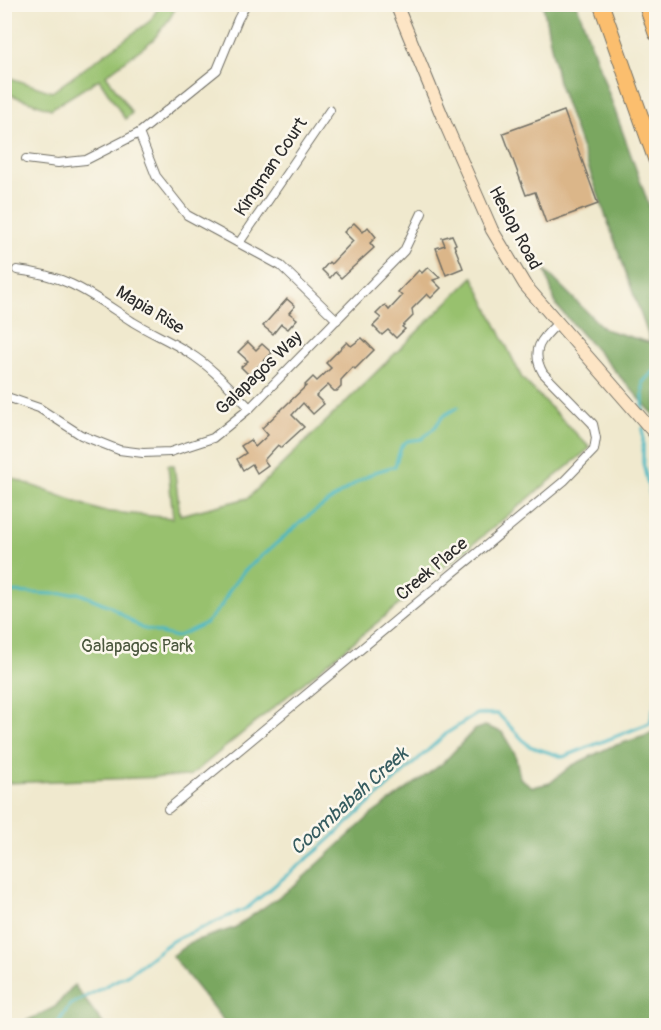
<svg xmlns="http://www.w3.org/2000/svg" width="661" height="1030" viewBox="0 0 661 1030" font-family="Pangolin,sans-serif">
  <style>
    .green { fill: #98c16e; stroke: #62764c; stroke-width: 1.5 }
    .forest { fill: #7aa761; stroke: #526946; stroke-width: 1.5 }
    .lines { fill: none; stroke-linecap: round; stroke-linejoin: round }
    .stream { stroke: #4ab8c3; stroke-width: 3 }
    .building { fill: #dbb689 }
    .street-casing { stroke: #706e64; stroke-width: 10 }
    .secondary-casing { stroke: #706e64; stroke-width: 14 }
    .highway-casing { stroke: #706e64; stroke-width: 17 }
    .street { stroke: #fff; stroke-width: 8 }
    .secondary { stroke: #fde5c5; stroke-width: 12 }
    .highway { stroke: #fbbe6e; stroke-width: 15 }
    .labels { text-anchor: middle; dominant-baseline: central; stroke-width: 5; stroke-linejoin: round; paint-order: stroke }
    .street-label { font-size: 18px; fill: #2b2b2b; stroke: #fbf7ec }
    .park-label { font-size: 18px; fill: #4c583f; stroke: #fbf7ec }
    .water-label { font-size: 20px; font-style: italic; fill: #365c60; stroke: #fbf7ec }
  </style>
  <rect width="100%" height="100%" fill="#fbf7ec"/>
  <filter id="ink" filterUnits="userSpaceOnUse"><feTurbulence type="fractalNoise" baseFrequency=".0167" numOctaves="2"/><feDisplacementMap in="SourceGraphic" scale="12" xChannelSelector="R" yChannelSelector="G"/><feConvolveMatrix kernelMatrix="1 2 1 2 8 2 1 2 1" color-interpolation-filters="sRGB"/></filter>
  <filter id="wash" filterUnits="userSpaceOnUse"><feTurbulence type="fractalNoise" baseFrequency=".008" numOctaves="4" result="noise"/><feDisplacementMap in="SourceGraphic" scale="24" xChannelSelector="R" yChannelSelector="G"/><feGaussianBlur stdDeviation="1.35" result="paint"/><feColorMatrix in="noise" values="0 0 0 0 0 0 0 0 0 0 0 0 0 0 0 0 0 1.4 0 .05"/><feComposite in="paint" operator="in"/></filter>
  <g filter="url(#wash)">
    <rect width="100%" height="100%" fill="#f0e9ce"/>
    <g class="green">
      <path d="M160,5H177L170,18L153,40L106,75L132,113L125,119L99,79L51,109L5,93V76L52,92L150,21Z"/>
      <path d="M473,277L522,378L590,448L190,776L5,783L4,475L101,511L173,518L168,465H174L180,515L248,498Z"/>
    </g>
    <g class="forest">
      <path d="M543,5H577L656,225V417L556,305L545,270L604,329L651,343L558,82Z"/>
      <path d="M485,726L502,732L515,754L520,778L533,787L550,783L571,766L610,747L645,736L656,730V1025H227L172,956L191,942L234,928L293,887L372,814L443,763L474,730Z"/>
      <path d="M74,985L104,1025H18L55,1007Z"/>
    </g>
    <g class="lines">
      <g class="stream">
        <path d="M643,413V382L656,369"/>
        <path d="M643,428V463L656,521"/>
        <path d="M4,590L8,592L54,594L78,593L110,606L141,628L176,637L206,623L222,605L230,589L243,572L307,517L357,482L375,472L395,466L401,447L407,441L422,439L435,427L443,416L458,407"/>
        <path d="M56,1026L70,1005L130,973L172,941L247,908L319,849L447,733L477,714H498L529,746L563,757L650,723L656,698"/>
      </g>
    </g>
    <g id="blocks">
      <g class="building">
        <path d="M564,111L598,204L546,223L535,192L526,195L503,133Z"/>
        <path d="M354,223L363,232L368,227L376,237L370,243L374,248L341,278L335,272L330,278L322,270L329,262L331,264L353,241L344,232Z"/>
        <path d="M452,235L456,244L454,245L463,268L446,275L436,248L445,245L442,238Z"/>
        <path d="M428,267L440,278L433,280L441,288L431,298L427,294L412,309L413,316L402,327L405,329L396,338L388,330L382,335L373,326L381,318L376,314L385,305L389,310L402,296L398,292L419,270L422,273Z"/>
        <path d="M287,299L295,306L289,313L297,319L288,329L281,324L273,334L263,326Z"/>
        <path d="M362,338L374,350L355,369L353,367L341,380V387L337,391H334L328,385L316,396L324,404L313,414L303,403L292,415L304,427L281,448L278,445L264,460L268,465L257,473L252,464L243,470L237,459L246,453L241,446L250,440L255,447L268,435L262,428L306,386L305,385L313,377L317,381L331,368L326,363L347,342L351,346Z"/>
        <path d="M248,342L256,350L262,344L272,353L249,375L241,367L248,361L238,352Z"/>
      </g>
    </g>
  </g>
  <g filter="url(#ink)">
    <use href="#blocks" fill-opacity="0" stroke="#706e64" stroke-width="1.5"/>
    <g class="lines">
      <defs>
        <g id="street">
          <path d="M139,133L156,176L187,215L281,266L337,320"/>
          <path d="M26,159L58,163L86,160L139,133L217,70L238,19L246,4"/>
          <path d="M239,243L330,110"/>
          <path d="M17,270C70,276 90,294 133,322C151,333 171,341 189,353C212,367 231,389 250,408"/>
          <path d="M4,396L39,408L81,435L119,450L143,453L170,452L213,438L250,408L404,251L422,213"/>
          <path d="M168,809L564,481L594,450L596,438L593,424L543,373C530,350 541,339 558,323"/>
        </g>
        <path id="secondary" d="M396,4L445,123L492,230L525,285L656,435"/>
        <g id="highway">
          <path d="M601,4L656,160"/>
          <path d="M646,4L656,33"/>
        </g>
      </defs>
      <use href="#street" class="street-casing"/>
      <use href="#secondary" class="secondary-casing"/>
      <use href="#highway" class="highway-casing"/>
      <use href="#street" class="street"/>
      <use href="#secondary" class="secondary"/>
      <use href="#highway" class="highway"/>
    </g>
  </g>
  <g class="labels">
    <g class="street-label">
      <text transform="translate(271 167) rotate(-56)">Kingman Court</text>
      <text transform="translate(515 228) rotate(62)">Heslop Road</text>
      <text transform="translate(150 310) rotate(31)">Mapia Rise</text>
      <text transform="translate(259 373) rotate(-44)">Galapagos Way</text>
      <text transform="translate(432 569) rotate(-40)">Creek Place</text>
    </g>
    <g class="park-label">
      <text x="137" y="646">Galapagos Park</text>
    </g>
    <g class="water-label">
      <text transform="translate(349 801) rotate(-42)">Coombabah Creek</text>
    </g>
  </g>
  <rect width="661" height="1030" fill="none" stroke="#fbf7ec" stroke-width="24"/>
</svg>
